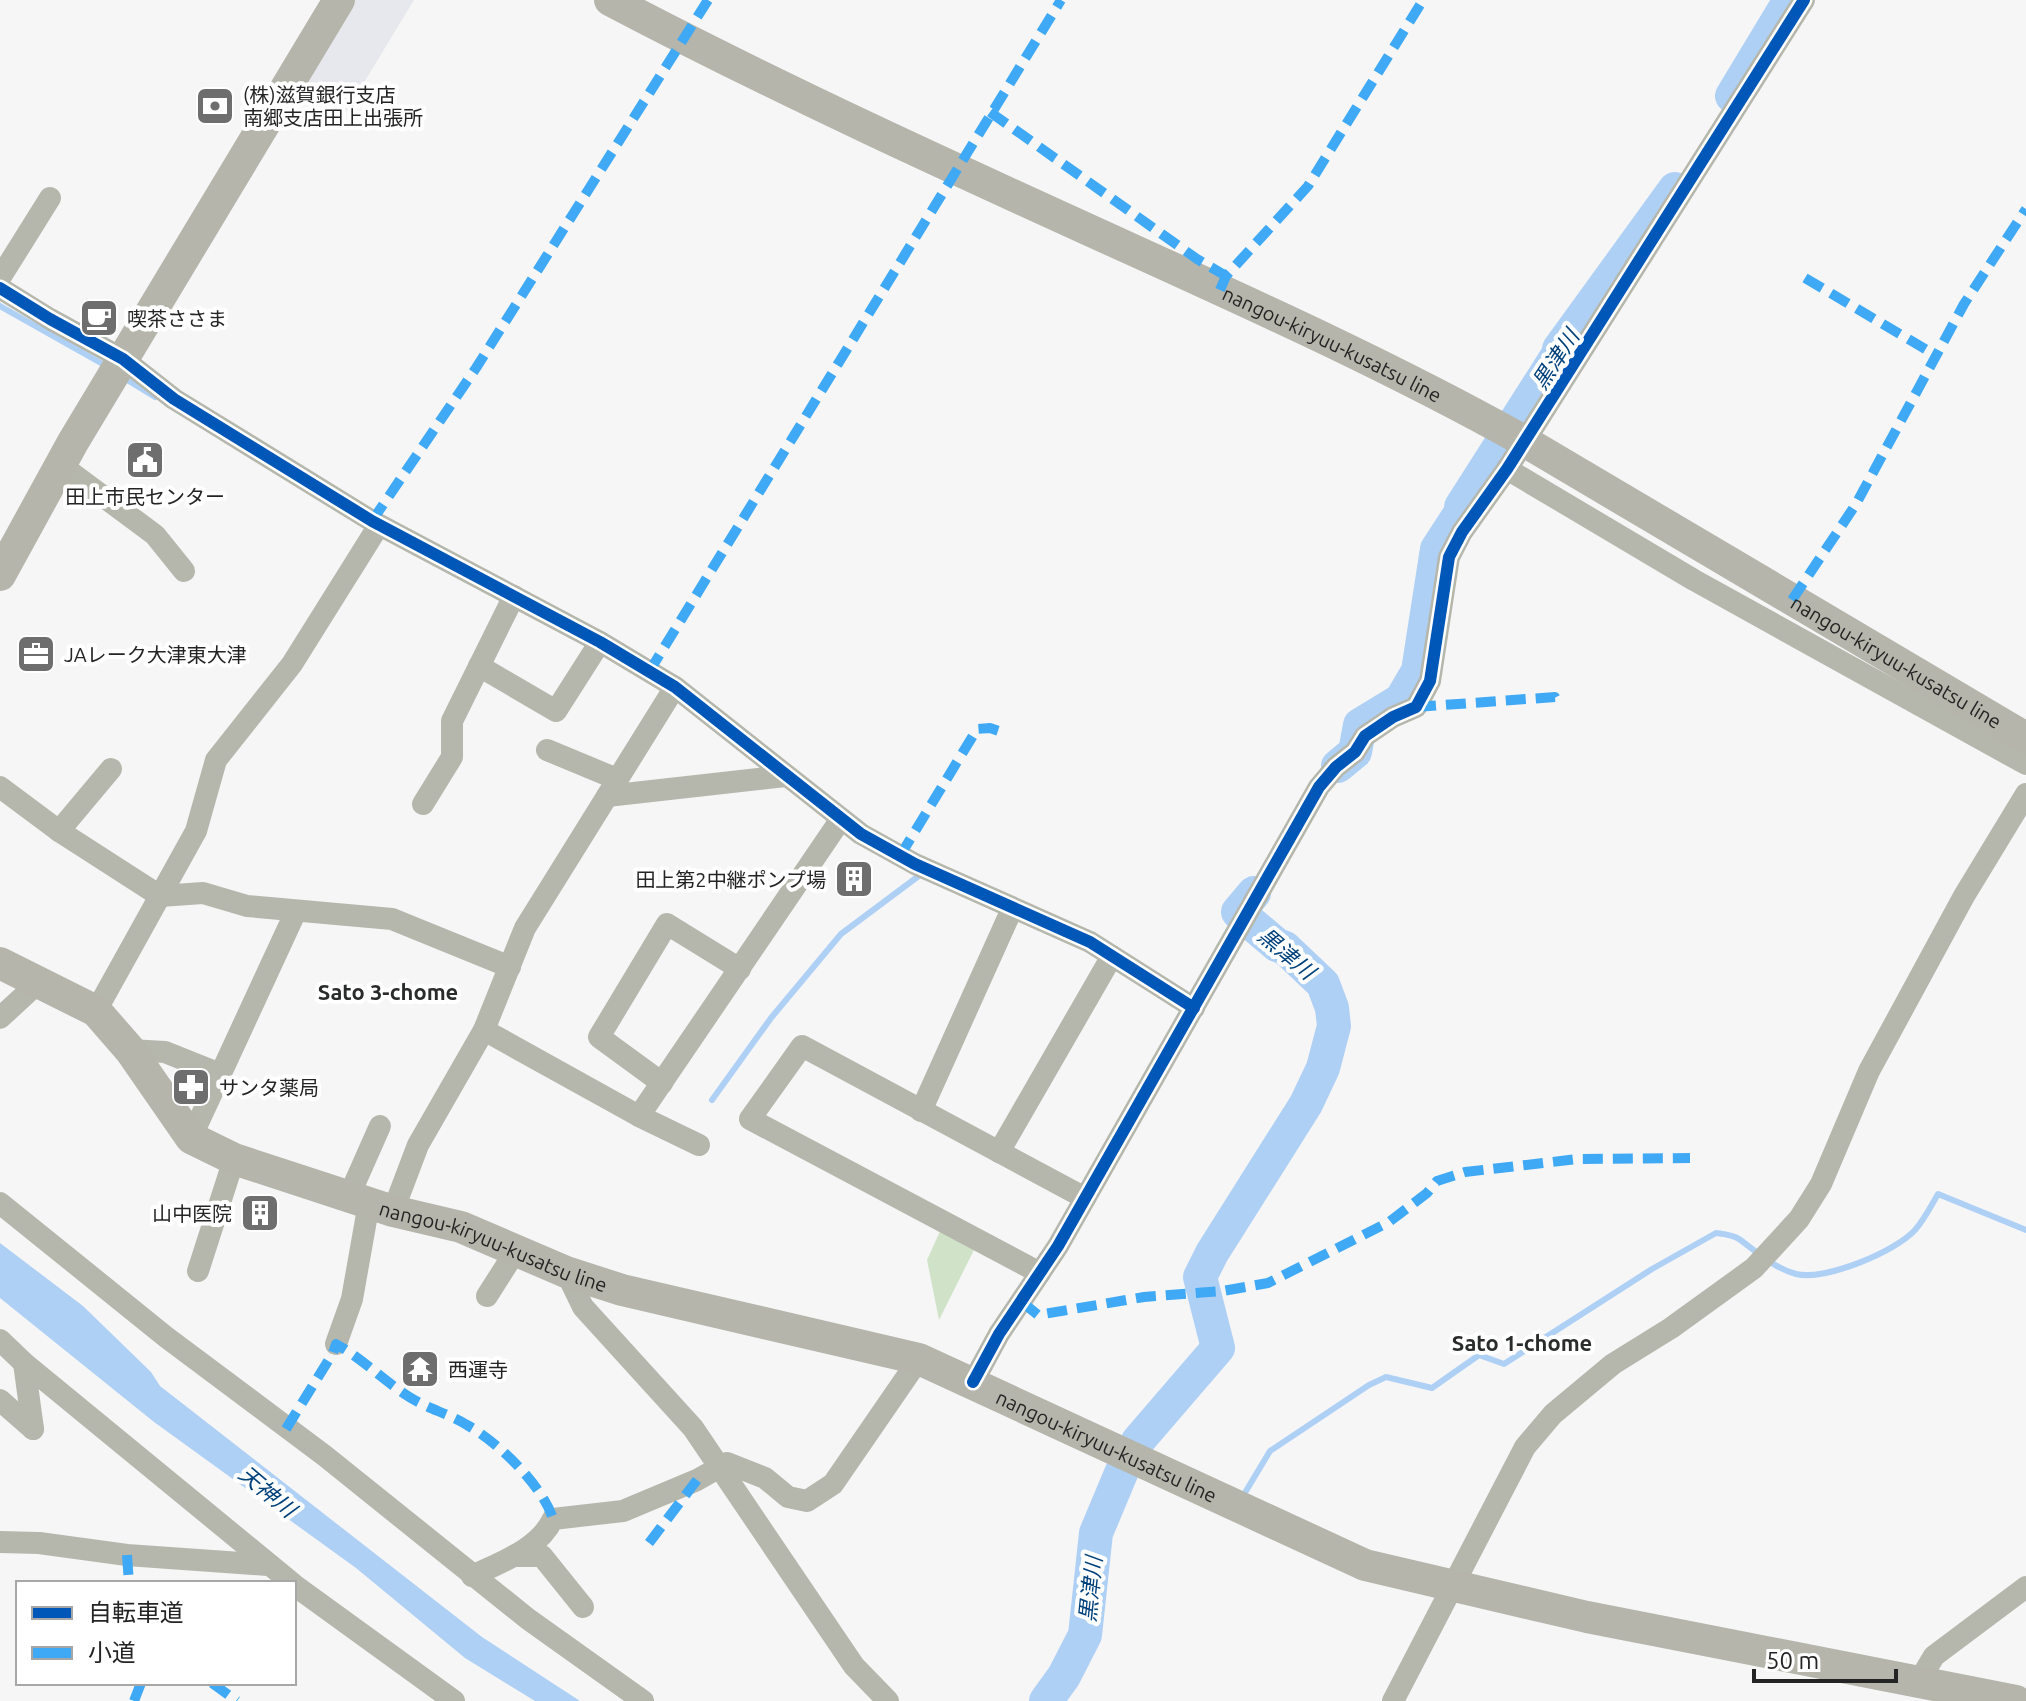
<svg xmlns="http://www.w3.org/2000/svg" width="2026" height="1701" viewBox="0 0 2026 1701" font-family="Ubuntu,'Noto Sans JP',sans-serif">
  <style>
    .built { fill: #e7e8ed }
    .green { fill: #d0e3c9 }
    .water { fill: #afd0f5 }
    .lines { fill: none; stroke-linecap: round; stroke-linejoin: round }
    .stream { stroke: #afd0f5; stroke-width: 6 }
    .river { stroke: #afd0f5; stroke-width: 34 }
    .street { stroke: #b6b7ac; stroke-width: 22 }
    .secondary { stroke: #b5b5ab; stroke-width: 32 }
    .quiet { stroke: #3fa9f5; stroke-width: 10; stroke-dasharray: 20 10; stroke-linecap: butt }
    .cycleway-casing { stroke: #fff; stroke-width: 17 }
    .cycleway { stroke: #0057b8; stroke-width: 12 }
    .labels { text-anchor: middle; dominant-baseline: central; stroke-width: 8; stroke-linejoin: round; paint-order: stroke }
    .poi-label { font-size: 20px; fill: #242424; stroke: #fff; text-anchor: start }
    .street-label { font-size: 20px; fill: #242424; stroke: #fff }
    .water-label { font-size: 22px; font-style: italic; fill: #00417b; stroke: #fff }
    .neighbourhood-label { font-size: 22px; font-weight: bold; fill: #2a2b2b; stroke: #fff }
  </style>
  <rect width="100%" height="100%" fill="#f6f6f7"/>
  <path class="built" d="M351,0H414L346,112L301,88Z"/>
  <path class="green" d="M941,1229L974,1250L939,1320L927,1260Z"/>
  <path class="water" d="M0,1243L83,1306L151,1372L160,1386L482,1637L580,1701H535L465,1658L356,1568L154,1422L0,1298Z"/>
  <g class="lines">
    <g class="stream">
      <path d="M0,306L108,367"/>
      <path d="M124,378L155,397"/>
      <path d="M712,1100L771,1018L841,934L920,875"/>
      <path d="M1246,1491L1270,1451L1369,1385L1386,1377L1432,1388L1479,1355L1504,1364L1652,1269L1716,1233C1723,1234 1733,1235 1739,1239C1757,1252 1774,1268 1796,1274C1825,1281 1895,1252 1915,1230C1924,1220 1931,1206 1938,1194L2026,1230"/>
    </g>
    <g class="river">
      <path d="M1732,96L1790,0"/>
      <path d="M1338,766L1355,752L1360,725L1401,700L1418,671L1437,549L1463,509L1461,507L1561,350L1559,349L1675,189"/>
      <path d="M1138,1441L1218,1348L1200,1277L1212,1253L1306,1104L1323,1068L1334,1026L1332,1008L1323,984L1285,948L1277,945L1238,912L1254,893"/>
      <path d="M1046,1701L1064,1676L1085,1635L1096,1533L1122,1471"/>
    </g>
    <g class="street">
      <path d="M0,278L50,198"/>
      <path d="M0,288L50,319L123,359L174,399L372,521L600,642L675,687L861,834L915,864L1090,942L1194,1008"/>
      <path d="M61,465L155,535L184,571"/>
      <path d="M1507,469L1694,580L2026,764"/>
      <path d="M479,666L556,711L600,642"/>
      <path d="M547,750L617,779"/>
      <path d="M0,787L59,831L160,896L203,893L247,906L392,919L510,967"/>
      <path d="M607,796L785,776"/>
      <path d="M423,804L452,757V721L514,596"/>
      <path d="M59,831L111,769"/>
      <path d="M96,1011L196,831L216,760L292,664L379,525"/>
      <path d="M0,1018L39,982"/>
      <path d="M484,1030L639,1116"/>
      <path d="M130,1050L165,1052L220,1074"/>
      <path d="M662,1083L599,1037L667,924L740,969"/>
      <path d="M921,1111L1012,909"/>
      <path d="M191,1138L296,911"/>
      <path d="M699,1145L639,1116L841,819"/>
      <path d="M999,1152L1112,956"/>
      <path d="M349,1196L380,1126"/>
      <path d="M0,1203L166,1337L325,1456L528,1619L643,1701"/>
      <path d="M393,1211L418,1145L484,1030L525,928L675,687"/>
      <path d="M198,1271L234,1159"/>
      <path d="M566,1272L583,1307L693,1428L854,1666L888,1701"/>
      <path d="M1040,1273L750,1119L802,1046L1085,1198"/>
      <path d="M487,1296L515,1252"/>
      <path d="M0,1340L24,1363L292,1583"/>
      <path d="M336,1344L352,1299L369,1203"/>
      <path d="M24,1363L33,1429"/>
      <path d="M973,1382L999,1334L1058,1246L1319,787L1336,767L1355,752L1365,736L1393,717L1416,707L1430,681L1449,557L1462,532L1507,469L1804,0"/>
      <path d="M0,1400L33,1429"/>
      <path d="M0,1542L39,1543L127,1555L268,1565"/>
      <path d="M514,1556H542L583,1607"/>
      <path d="M472,1576C501,1562 539,1549 553,1519L623,1511L697,1480L727,1463L765,1478L788,1497L807,1501L833,1484L919,1359"/>
      <path d="M294,1585L454,1701"/>
      <path d="M1919,1681L1934,1656L2026,1587"/>
      <path d="M1393,1701L1525,1447L1553,1414L1613,1364L1671,1328L1754,1268L1799,1219L1821,1184L1869,1071L1964,896L2026,794"/>
    </g>
    <g class="secondary">
      <path id="s1" d="M610,0C781,90 957,170 1133,250C1265,310 1397,370 1524,441L2026,738"/>
      <path d="M0,575L73,442L339,0"/>
      <path id="s2" d="M0,963L96,1011L130,1050L191,1138L234,1159L393,1211L461,1227L566,1272L622,1290L919,1359L1365,1565L1587,1617L2016,1701"/>
    </g>
    <g class="quiet">
      <path d="M990,112L1197,259L1226,276"/>
      <path d="M1805,278L1937,356"/>
      <path d="M1220,290L1226,276L1308,186L1423,0"/>
      <path d="M372,521L476,368L708,0"/>
      <path d="M1792,600L1856,504L1964,304L2026,209"/>
      <path d="M649,672L1061,0"/>
      <path d="M1416,707L1555,697L1558,703"/>
      <path d="M900,856L977,729L990,728L1002,732"/>
      <path d="M1022,1302L1038,1315L1144,1297L1223,1291L1268,1283L1389,1222L1427,1193L1437,1181L1465,1172L1578,1159L1690,1158"/>
      <path d="M286,1429L333,1353L336,1344C363,1359 385,1382 411,1398C429,1409 449,1414 467,1425C498,1442 543,1486 553,1519"/>
      <path d="M649,1543L697,1480"/>
      <path d="M127,1555L129,1583"/>
      <path d="M212,1683L237,1701"/>
      <path d="M134,1701L141,1683"/>
    </g>
    <defs>
      <g id="cycleway">
        <path d="M0,288L50,319L123,359L174,399L372,521L600,642L675,687L861,834L915,864L1090,942L1194,1008"/>
        <path d="M973,1382L999,1334L1058,1246L1319,787L1336,767L1355,752L1365,736L1393,717L1416,707L1430,681L1449,557L1462,532L1507,469L1804,0"/>
      </g>
    </defs>
    <use href="#cycleway" class="cycleway-casing"/>
    <use href="#cycleway" class="cycleway"/>
  </g>
  <defs>
    <symbol id="bank-square" viewBox="-11 -11 22 22"><rect x="-9" y="-9" width="18" height="18" rx="4" fill="#6e6e6e" stroke="#fff"/><path d="M-6-4H6V4H-6ZM0-2.3a2.3 2.3 0 1 0 0 4.6a2.3 2.3 0 1 0 0-4.6Z" fill="#fff"/></symbol>
    <symbol id="cafe-square" viewBox="-11 -11 22 22"><rect x="-9" y="-9" width="18" height="18" rx="4" fill="#6e6e6e" stroke="#fff"/><path d="M-5.5-4.5H6V0H3Q3 3.5 0 3.5H-2.5Q-5.5 3.5-5.5 0ZM3-3.2v2h1.7v-2ZM-6 4.5H4V6H-6Z" fill="#fff"/></symbol>
    <symbol id="civic-square" viewBox="-11 -11 22 22"><rect x="-9" y="-9" width="18" height="18" rx="4" fill="#6e6e6e" stroke="#fff"/><path d="M-.6-6.5H3V-4.5H.6V-3L4-1V1h2V6H-6V1h2V-1L-.6-3ZM-1.2 2.5V6h2.4V2.5Z" fill="#fff"/></symbol>
    <symbol id="office-square" viewBox="-11 -11 22 22"><rect x="-9" y="-9" width="18" height="18" rx="4" fill="#6e6e6e" stroke="#fff"/><path d="M-6-3h4V-5.5h4V-3h4V5H-6ZM-1-4.5V-3h2v-1.5ZM-6 0V1H6V0Z" fill="#fff"/></symbol>
    <symbol id="building-square" viewBox="-11 -11 22 22"><rect x="-9" y="-9" width="18" height="18" rx="4" fill="#6e6e6e" stroke="#fff"/><path d="M-4-6H4V6H1V3H-1V6H-4ZM-2.5-4.3h1.7v1.8h-1.7ZM.8-4.3h1.7v1.8H.8ZM-2.5-1h1.7V.8h-1.7ZM.8-1h1.7V.8H.8Z" fill="#fff"/></symbol>
    <symbol id="pharmacy-square" viewBox="-11 -11 22 22"><rect x="-9" y="-9" width="18" height="18" rx="4" fill="#6e6e6e" stroke="#fff"/><path d="M-2-6h4v4h4v4h-4v4h-4v-4h-4v-4h4Z" fill="#fff"/></symbol>
    <symbol id="temple-square" viewBox="-11 -11 22 22"><rect x="-9" y="-9" width="18" height="18" rx="4" fill="#6e6e6e" stroke="#fff"/><path d="M0-6L5-2H3V0L6.5 2.5H4V6H1.5V3h-3V6H-4V2.5H-6.5L-3 0V-2H-5Z" fill="#fff"/></symbol>
  </defs>
  <g fill-rule="evenodd">
    <use href="#bank-square" x="193" y="84" width="44" height="44"/>
    <use href="#cafe-square" x="77" y="296" width="44" height="44"/>
    <use href="#civic-square" x="123" y="438" width="44" height="44"/>
    <use href="#office-square" x="14" y="632" width="44" height="44"/>
    <use href="#building-square" x="832" y="857" width="44" height="44"/>
    <use href="#pharmacy-square" x="169" y="1065" width="44" height="44"/>
    <use href="#building-square" x="238" y="1191" width="44" height="44"/>
    <use href="#temple-square" x="398" y="1347" width="44" height="44"/>
  </g>
  <g class="labels">
    <g class="poi-label">
      <text x="243" y="94">(株)滋賀銀行支店<tspan x="243" dy="23">南郷支店田上出張所</tspan></text>
      <text x="127" y="318">喫茶ささま</text>
      <text x="145" y="496" text-anchor="middle">田上市民センター</text>
      <text x="64" y="654">JAレーク大津東大津</text>
      <text x="826" y="879" text-anchor="end">田上第2中継ポンプ場</text>
      <text x="219" y="1087">サンタ薬局</text>
      <text x="232" y="1213" text-anchor="end">山中医院</text>
      <text x="448" y="1369">西運寺</text>
    </g>
    <g class="street-label">
      <text stroke="none"><textPath href="#s1" startOffset="800">nangou-kiryuu-kusatsu line</textPath></text>
      <text stroke="none"><textPath href="#s1" startOffset="1448">nangou-kiryuu-kusatsu line</textPath></text>
      <text stroke="none"><textPath href="#s2" startOffset="588">nangou-kiryuu-kusatsu line</textPath></text>
      <text stroke="none"><textPath href="#s2" startOffset="1236">nangou-kiryuu-kusatsu line</textPath></text>
    </g>
    <g class="water-label">
      <text transform="translate(1555 359) rotate(-57)">黒津川</text>
      <text transform="translate(1287 953) rotate(40)">黒津川</text>
      <text transform="translate(268 1491) rotate(40)">天神川</text>
      <text transform="translate(1090 1589) rotate(-84)">黒津川</text>
    </g>
    <g class="neighbourhood-label">
      <text x="388" y="991">Sato 3-chome</text>
      <text x="1522" y="1342">Sato 1-chome</text>
    </g>
  </g>
  <rect x="16" y="1581" width="280" height="104" fill="#ffffff" stroke="#a7a7a7" stroke-width="2"/>
  <rect x="32" y="1607" width="40" height="12" fill="#0057b8" stroke="#a7a7a7" stroke-width="2"/>
  <text x="88" y="1621" font-size="24" fill="#242424">自転車道</text>
  <rect x="32" y="1647" width="40" height="12" fill="#3fa9f5" stroke="#a7a7a7" stroke-width="2"/>
  <text x="88" y="1661" font-size="24" fill="#242424">小道</text>
  <path d="M1754 1669v12h142v-12" fill="none" stroke="#242424" stroke-width="4"/>
  <text x="1766" y="1669" font-size="24" fill="#242424" stroke="#ffffff" stroke-width="6" paint-order="stroke">50 m</text>
</svg>
